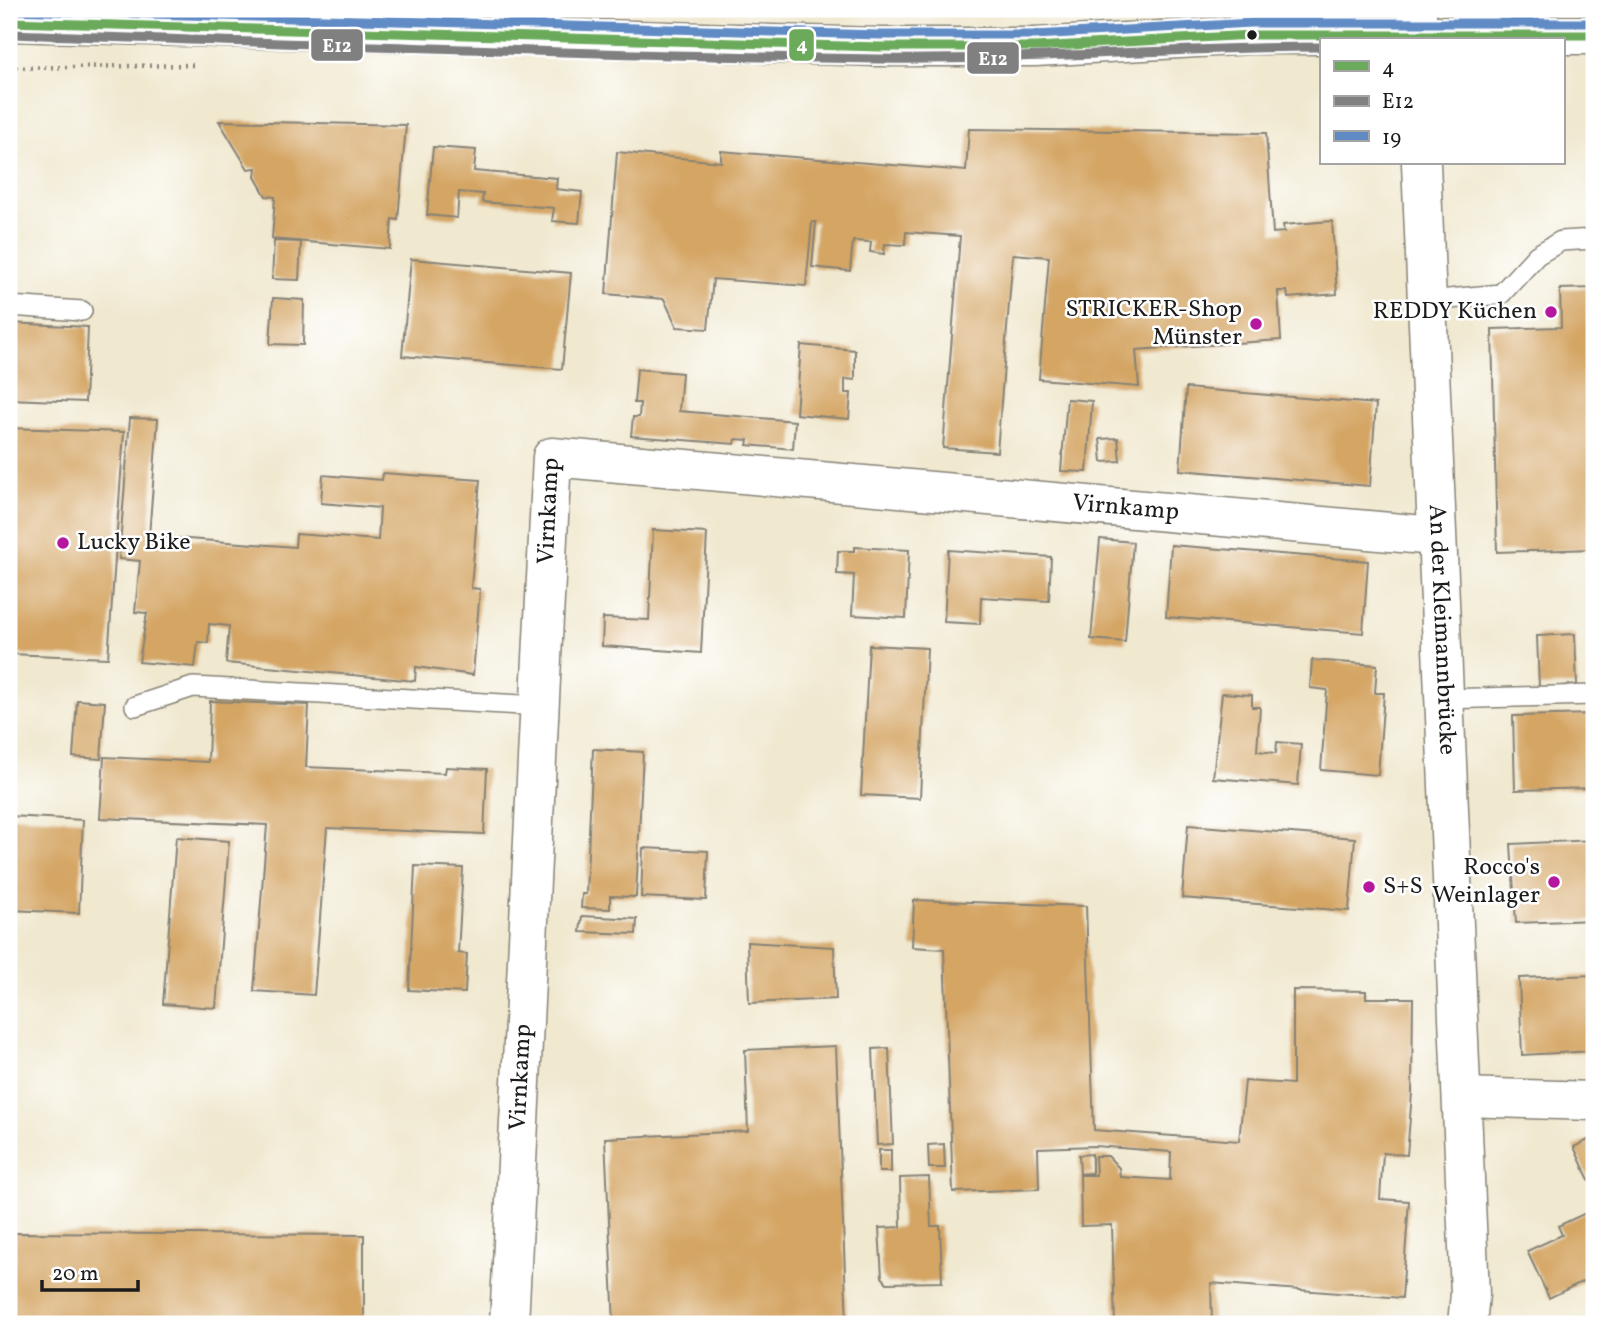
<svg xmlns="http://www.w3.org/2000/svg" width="1603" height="1333" viewBox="0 0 1603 1333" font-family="Vollkorn,serif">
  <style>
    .building { fill: #d4a564 }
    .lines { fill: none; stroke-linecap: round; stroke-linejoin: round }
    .service-casing { stroke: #868276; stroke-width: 22 }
    .minor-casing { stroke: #868276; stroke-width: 41 }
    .secondary-casing { stroke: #868276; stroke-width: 41 }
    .path { stroke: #868276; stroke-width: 4.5; stroke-dasharray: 2 5; stroke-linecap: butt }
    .service { stroke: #fff; stroke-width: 19 }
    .minor { stroke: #fff; stroke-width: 38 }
    .secondary { stroke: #fff; stroke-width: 38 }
    .bus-1-casing { stroke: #fff; stroke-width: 14 }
    .bus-2-casing { stroke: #fff; stroke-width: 14 }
    .bus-3-casing { stroke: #fff; stroke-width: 14 }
    .bus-1 { stroke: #6aaa5a; stroke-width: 9 }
    .bus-2 { stroke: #808080; stroke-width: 9 }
    .bus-3 { stroke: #608bc4; stroke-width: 9 }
    .bus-dot { fill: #1c1c1c; stroke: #fff; stroke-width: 2.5 }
    .poi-dot { fill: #b5179e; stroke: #fff; stroke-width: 2.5 }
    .labels { text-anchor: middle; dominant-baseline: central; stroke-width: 5; stroke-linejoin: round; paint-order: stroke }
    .poi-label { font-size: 24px; fill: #1c1c1c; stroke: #fff; text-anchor: end }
    .street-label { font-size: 24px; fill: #1c1c1c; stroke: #fff }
    .line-badge { stroke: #fff; stroke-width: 2.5 }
    .badge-label { font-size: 19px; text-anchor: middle; font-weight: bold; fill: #fff }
  </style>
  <rect width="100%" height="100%" fill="#fff"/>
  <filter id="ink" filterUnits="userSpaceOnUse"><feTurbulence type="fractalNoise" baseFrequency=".0143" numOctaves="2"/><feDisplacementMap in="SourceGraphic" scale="14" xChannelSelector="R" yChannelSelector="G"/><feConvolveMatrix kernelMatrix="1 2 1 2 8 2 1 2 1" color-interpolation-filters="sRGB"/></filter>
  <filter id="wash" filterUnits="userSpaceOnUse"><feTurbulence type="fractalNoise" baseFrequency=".00686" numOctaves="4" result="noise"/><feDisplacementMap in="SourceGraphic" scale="28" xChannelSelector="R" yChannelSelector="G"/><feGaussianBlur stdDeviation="1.57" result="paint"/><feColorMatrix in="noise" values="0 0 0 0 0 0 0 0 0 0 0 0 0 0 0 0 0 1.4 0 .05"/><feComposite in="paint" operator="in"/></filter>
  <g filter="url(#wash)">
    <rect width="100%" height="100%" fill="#f0e8cf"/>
    <g id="blocks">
      <g class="building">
        <path d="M219,121L406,125L398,220L392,219L390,249L272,239L275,197L266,196L255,177L256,168L248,169Z"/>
        <path d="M969,129L1266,133L1273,233L1284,232L1283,225L1332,221L1337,294L1288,298L1287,291H1278L1281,340L1136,350L1139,387L1039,379L1049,257L1013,254L997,452L943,448L960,236L906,232L905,245L885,244L884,254L870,252L871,242L853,241L850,271L812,267L816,222H812L806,286L713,279L708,329L677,327L664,299L606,294L617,152L721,162V151L966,171Z"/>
        <path d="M433,147L476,150L474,171L557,178L556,189L582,192L579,223L552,221L554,208L482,202L483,194L459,192L457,218L427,215Z"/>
        <path d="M274,241L301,242L299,280L272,279Z"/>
        <path d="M411,259L571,273L562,369L402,356Z"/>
        <path d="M1594,288V549L1497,552L1492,329L1561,327L1560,289Z"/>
        <path d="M273,298L304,300L303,345L270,344Z"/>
        <path d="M9,323L88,327L85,402L9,399Z"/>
        <path d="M801,345L855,350V380L845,379V393H851L849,419L796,414Z"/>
        <path d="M637,369L682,373L679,411L795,421L793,449L747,445L748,440L736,439L735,444L631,436L633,417H639L640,403H634Z"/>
        <path d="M1186,388L1376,404L1370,486L1180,470Z"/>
        <path d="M1067,399L1092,401L1087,472L1061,471Z"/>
        <path d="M130,418L158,419L149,536L295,547L296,534L378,540L380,508L321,503L323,475L382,480L383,473L480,480L471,588L480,589L473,675L416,667L415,681L226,663L229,626L209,624L208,643L198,642L195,667L139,662L147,613L135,612L140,561L119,559Z"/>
        <path d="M9,428L124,432L108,658L9,654Z"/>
        <path d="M1118,438L1120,461L1102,462L1100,439Z"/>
        <path d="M653,530L707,533L701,653L602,646L603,618L649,620Z"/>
        <path d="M1100,539L1133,542L1125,642L1091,639Z"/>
        <path d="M1171,545L1368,561L1363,633L1166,617Z"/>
        <path d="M855,547L909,550L906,618L852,615L854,575L837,574L838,551H855Z"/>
        <path d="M948,550L1051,557L1049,601L981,597L980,624L944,622Z"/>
        <path d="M1575,634L1577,685L1539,687L1537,636Z"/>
        <path d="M869,645L927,648L920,798L861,795Z"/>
        <path d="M1312,660L1377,665L1375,693H1384L1378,775L1321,770L1327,690L1310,688Z"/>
        <path d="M1222,693L1252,695V707H1260L1257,751L1276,753L1277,742L1301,744L1298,785L1213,778Z"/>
        <path d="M77,700L105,702L101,759L73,757Z"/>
        <path d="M210,701L309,705L306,767L445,773L446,767L487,769L484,834L327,828L314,995L254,991L267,825L100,818L104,757L208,762Z"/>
        <path d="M1594,714V788L1515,790L1513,716Z"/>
        <path d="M593,749L643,752L636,897L610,896V909L581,908L582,894H586Z"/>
        <path d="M9,816L83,820L79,913L9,910Z"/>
        <path d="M1188,825L1355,838L1349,911L1182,898Z"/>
        <path d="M176,837L229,841L216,1008L163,1004Z"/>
        <path d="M1594,840V920L1516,923L1511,844Z"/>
        <path d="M643,848L708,851L706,900L641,897Z"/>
        <path d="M415,866L463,868L458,953L467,954L465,993L409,990Z"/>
        <path d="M914,900L1086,906L1094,1130L1239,1141L1245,1081L1293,1084V990L1366,991V998H1413L1412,1093L1407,1155L1383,1153L1380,1199L1409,1201L1402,1298L1211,1283L1212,1324H1115L1112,1225L1081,1226L1080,1175H1096L1095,1156H1108L1119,1168L1120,1177L1170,1180L1171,1152L1095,1146L1038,1148L1039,1189L953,1192L944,949L912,947Z"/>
        <path d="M582,916L637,919L636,934L580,932Z"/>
        <path d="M747,942L834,947L836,999L749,1003Z"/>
        <path d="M1594,975V1051L1522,1055L1519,978Z"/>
        <path d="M836,1046L847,1324H614L605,1138L748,1131L745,1050Z"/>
        <path d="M889,1048L893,1144L877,1145L873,1049Z"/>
        <path d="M1594,1137V1191L1574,1147Z"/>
        <path d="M944,1144L945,1168H929L928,1145Z"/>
        <rect x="879" y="1150" width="12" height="22"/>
        <path d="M1092,1154V1173L1080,1174L1079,1155Z"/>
        <path d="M929,1177L931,1226H940L942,1282L887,1283L882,1277L879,1228L901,1227L900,1178Z"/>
        <path d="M1594,1209V1276L1549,1298L1527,1251L1562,1235L1558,1226Z"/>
        <path d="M9,1233L364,1235V1324H9Z"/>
      </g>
    </g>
  </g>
  <g filter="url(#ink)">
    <use href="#blocks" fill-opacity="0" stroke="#868276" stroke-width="2"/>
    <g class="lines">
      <defs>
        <g id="service">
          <path d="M1428,301L1501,294L1537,255L1561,241L1594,239"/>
          <path d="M9,306L82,311"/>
          <path d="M1443,699L1594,695"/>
          <path d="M135,706L193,687L540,706"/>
        </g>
        <g id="minor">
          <path d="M1417,40V9"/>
          <path id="s1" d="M1421,163L1470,1294L1467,1324"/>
          <path d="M1462,1097L1594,1101"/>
          <path id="s2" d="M509,1324L552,457L1435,536"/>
        </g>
        <path id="secondary" d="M9,22L880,47H1035L1252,35H1594"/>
      </defs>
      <use href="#service" class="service-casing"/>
      <use href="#minor" class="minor-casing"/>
      <use href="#secondary" class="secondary-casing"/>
      <path class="path" d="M9,68L193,65"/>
      <use href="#service" class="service"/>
      <use href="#minor" class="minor"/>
      <use href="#secondary" class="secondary"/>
      <defs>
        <path id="bus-1" d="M9,22L880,47H1035L1252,35H1594"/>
        <path id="bus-2" d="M9,34C299,43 589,55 879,59C1027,61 1174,47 1321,47"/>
        <path id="bus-3" d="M9,10L880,35H1035L1252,23H1594"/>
      </defs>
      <use href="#bus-1" class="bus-1-casing"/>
      <use href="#bus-2" class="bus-2-casing"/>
      <use href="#bus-3" class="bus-3-casing"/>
      <use href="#bus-1" class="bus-1"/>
      <use href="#bus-2" class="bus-2"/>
      <use href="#bus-3" class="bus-3"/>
    </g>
  </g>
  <circle class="bus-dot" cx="1252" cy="35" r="6"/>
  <g class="poi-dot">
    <circle cx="1551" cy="312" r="7"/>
    <circle cx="1256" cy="324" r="7"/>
    <circle cx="63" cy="543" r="7"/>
    <circle cx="1554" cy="882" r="7"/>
    <circle cx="1369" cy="887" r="7"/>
  </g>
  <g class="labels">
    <g class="poi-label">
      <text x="1242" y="310">STRICKER-Shop<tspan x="1242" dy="28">Münster</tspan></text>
      <text x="1537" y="312">REDDY Küchen</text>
      <text x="77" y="543" text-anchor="start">Lucky Bike</text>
      <text x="1540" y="868">Rocco's<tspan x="1540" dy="28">Weinlager</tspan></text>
      <text x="1383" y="887" text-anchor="start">S+S</text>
    </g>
    <g class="street-label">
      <text stroke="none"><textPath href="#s2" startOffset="1444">Virnkamp</textPath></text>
      <text stroke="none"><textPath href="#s2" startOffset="814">Virnkamp</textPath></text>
      <text stroke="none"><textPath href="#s1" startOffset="467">An der Kleimannbrücke</textPath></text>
      <text stroke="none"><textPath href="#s2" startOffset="247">Virnkamp</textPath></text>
    </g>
  </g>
  <g class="line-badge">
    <rect x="788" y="28" width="27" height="34" rx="7" fill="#6aaa5a"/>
    <rect x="310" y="28" width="54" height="34" rx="7" fill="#808080"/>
    <rect x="966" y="41" width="54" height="34" rx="7" fill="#808080"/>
  </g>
  <g class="badge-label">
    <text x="802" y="51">4</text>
    <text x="337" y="52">E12</text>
    <text x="993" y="65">E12</text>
  </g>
  <rect width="1603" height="1333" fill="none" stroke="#fff" stroke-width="35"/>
  <rect x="1320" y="38" width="245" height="126" fill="#ffffff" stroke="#a4a4a4" stroke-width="2"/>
  <rect x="1334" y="61" width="35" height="10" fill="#6aaa5a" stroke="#a4a4a4" stroke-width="2"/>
  <text x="1382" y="74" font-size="21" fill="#1c1c1c">4</text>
  <rect x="1334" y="96" width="35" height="10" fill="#808080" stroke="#a4a4a4" stroke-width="2"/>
  <text x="1382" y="108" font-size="21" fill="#1c1c1c">E12</text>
  <rect x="1334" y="131" width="35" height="10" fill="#608bc4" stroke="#a4a4a4" stroke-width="2"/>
  <text x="1382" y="144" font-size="21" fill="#1c1c1c">19</text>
  <path d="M42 1280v10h96v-10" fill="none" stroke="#1c1c1c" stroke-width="3.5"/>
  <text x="52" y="1280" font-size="21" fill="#1c1c1c" stroke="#ffffff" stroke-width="5" paint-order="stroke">20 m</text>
</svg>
